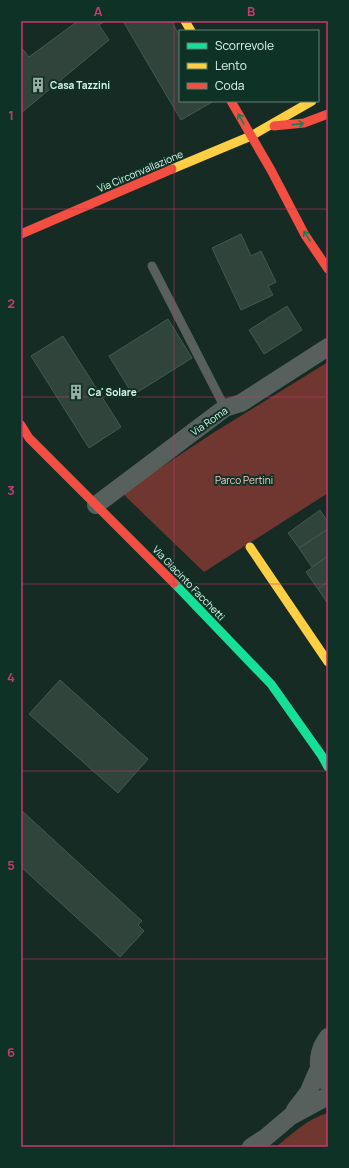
<svg xmlns="http://www.w3.org/2000/svg" width="349" height="1168" viewBox="0 0 349 1168" font-family="Manrope,sans-serif">
  <style>
    .green { fill: #703731 }
    .building { fill: #30443c; stroke: #465851 }
    .lines { fill: none; stroke-linecap: round; stroke-linejoin: round }
    .lane { stroke: #57605c; stroke-width: 9 }
    .street { stroke: #57605c; stroke-width: 18 }
    .fast { stroke: #16e098; stroke-width: 9 }
    .slow { stroke: #ffcf43; stroke-width: 9 }
    .jam { stroke: #f24e42; stroke-width: 9 }
    .oneway { stroke: #128159 }
    .grid { fill: none; stroke: #c73971; stroke-width: 1; stroke-opacity: 0.55 }
    .labels { text-anchor: middle; dominant-baseline: central; stroke-width: 4; stroke-linejoin: round; paint-order: stroke }
    .poi-label { font-size: 10px; font-weight: bold; fill: #e1f5eb; stroke: #0e3326; text-anchor: start }
    .street-label { font-size: 10px; fill: #e1f5eb; stroke: #0e3326 }
    .park-label { font-size: 10px; fill: #f9c9c2; stroke: #0e3326 }
    .neatline { fill: none; stroke: #c73971; stroke-width: 1.5 }
    .grid-label { font-size: 13px; text-anchor: middle; font-weight: bold; fill: #c73971 }
  </style>
  <rect width="100%" height="100%" fill="#162b23"/>
  <g class="green">
    <path d="M328,362V493L204,572L122,493L213,433Z"/>
    <path d="M328,1113V1147H276C291,1135 308,1118 328,1113Z"/>
  </g>
  <g class="building">
    <path d="M78,21H105L99,25L109,40L21,113V47L29,57Z"/>
    <path d="M123,21H171L180,36V101H214L181,120Z"/>
    <path d="M241,234L251,256L261,251L276,282L268,286L273,295L241,310L212,248Z"/>
    <path d="M287,306L302,330L264,354L249,330Z"/>
    <path d="M168,319L192,358L133,395L109,356Z"/>
    <path d="M63,336L121,427L89,448L31,356Z"/>
    <path d="M320,510L328,522V529L299,548L288,533Z"/>
    <path d="M328,529V556L312,567L299,548Z"/>
    <path d="M328,556V582L318,589L306,572Z"/>
    <path d="M328,582V604L318,589Z"/>
    <path d="M60,680L148,759L118,793L29,714Z"/>
    <path d="M21,810L142,921L138,925L144,931L120,957L21,867Z"/>
  </g>
  <g class="lines">
    <path class="lane" d="M152,266L225,408"/>
    <g class="street">
      <path d="M96,505L225,408L241,403L328,347"/>
      <path d="M323,1080C316,1065 318,1050 328,1037"/>
      <path d="M295,1110L308,1093L319,1068"/>
      <path d="M251,1147L265,1138L291,1116L328,1096"/>
    </g>
    <path class="fast" d="M174,583L271,684L322,756L328,767"/>
    <g class="slow">
      <path d="M185,21L191,31"/>
      <path d="M172,169L251,136L312,101"/>
      <path d="M250,547L328,662"/>
    </g>
    <g class="jam">
      <path d="M231,101L271,170L305,235L328,269"/>
      <path d="M274,126L304,123L328,114"/>
      <path d="M21,234L172,169"/>
      <path d="M21,425L29,438L174,583"/>
    </g>
  </g>
  <defs><path id="oneway-shaft" d="M-6 0H5M1.5-3L5.5 0L1.5 3" fill="none" stroke-width="1.6" stroke-linecap="round" stroke-linejoin="round"/></defs>
  <g class="oneway">
    <use href="#oneway-shaft" transform="translate(241 119) rotate(-120)"/>
    <use href="#oneway-shaft" transform="translate(298 124) rotate(-7)"/>
    <use href="#oneway-shaft" transform="translate(307 236) rotate(-122)"/>
  </g>
  <path class="grid" d="M174,21V1147M21,209H328M21,397H328M21,584H328M21,771H328M21,959H328"/>
  <defs>
    <symbol id="building-bare" viewBox="-9 -9 18 18"><path d="M-4-6H4V6H1V3H-1V6H-4ZM-2.5-4.3h1.7v1.8h-1.7ZM.8-4.3h1.7v1.8H.8ZM-2.5-1h1.7V.8h-1.7ZM.8-1h1.7V.8H.8Z" fill="#9aaea5" stroke="#0e3326" stroke-width="2.5" paint-order="stroke"/></symbol>
  </defs>
  <g fill-rule="evenodd">
    <use href="#building-bare" x="27" y="74" width="22" height="22"/>
    <use href="#building-bare" x="65" y="381" width="22" height="22"/>
  </g>
  <g class="labels">
    <g class="poi-label">
      <text x="50" y="85">Casa Tazzini</text>
      <text x="88" y="392">Ca' Solare</text>
    </g>
    <g class="street-label">
      <text transform="translate(140 171) rotate(-23)">Via Circonvallazione</text>
      <text transform="translate(209 421) rotate(-35)">Via Roma</text>
      <text transform="translate(189 583) rotate(46)">Via Giacinto Facchetti</text>
    </g>
    <g class="park-label">
      <text x="244" y="480">Parco Pertini</text>
    </g>
  </g>
  <rect width="349" height="1168" fill="none" stroke="#0e3326" stroke-width="44"/>
  <rect x="179" y="30" width="140" height="72" fill="#0e3326" stroke="#628175"/>
  <rect x="187" y="43" width="20" height="6" fill="#16e098" stroke="#628175"/>
  <text x="215" y="50" font-size="12" fill="#e1f5eb">Scorrevole</text>
  <rect x="187" y="63" width="20" height="6" fill="#ffcf43" stroke="#628175"/>
  <text x="215" y="70" font-size="12" fill="#e1f5eb">Lento</text>
  <rect x="187" y="83" width="20" height="6" fill="#f24e42" stroke="#628175"/>
  <text x="215" y="90" font-size="12" fill="#e1f5eb">Coda</text>
  <rect x="22" y="22" width="305" height="1124" class="neatline"/>
  <g class="grid-label">
    <text x="98" y="16">A</text>
    <text x="251" y="16">B</text>
    <text x="11" y="120">1</text>
    <text x="11" y="308">2</text>
    <text x="11" y="495">3</text>
    <text x="11" y="682">4</text>
    <text x="11" y="870">5</text>
    <text x="11" y="1057">6</text>
  </g>
</svg>
